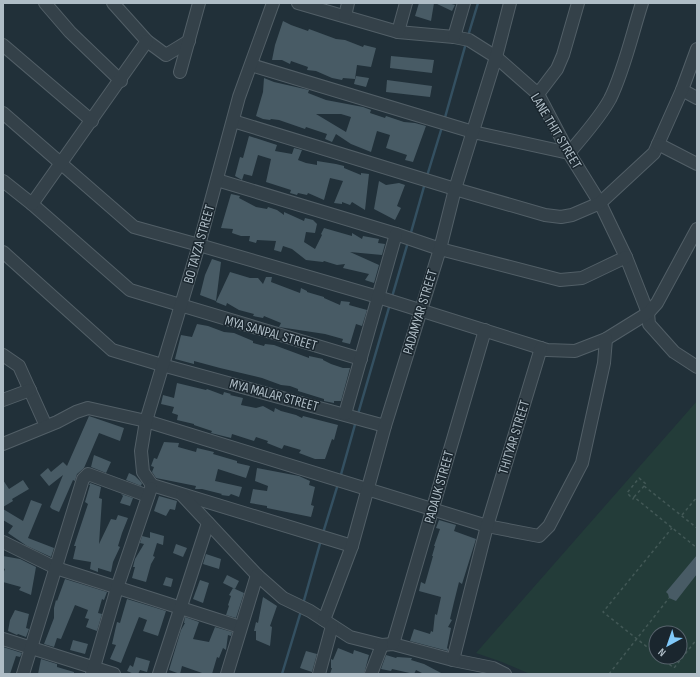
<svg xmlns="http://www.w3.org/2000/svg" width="700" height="677" viewBox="0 0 700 677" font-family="'Sofia Sans Condensed',sans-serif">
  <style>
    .green { fill: #233c39; fill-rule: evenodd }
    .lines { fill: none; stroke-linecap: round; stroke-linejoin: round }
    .stream { stroke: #345061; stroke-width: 2.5 }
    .building { fill: #485b65; fill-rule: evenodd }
    .minor-casing { stroke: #525f67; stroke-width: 14 }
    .path { stroke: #425856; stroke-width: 1.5; stroke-dasharray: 3 3; stroke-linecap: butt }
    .minor { stroke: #344149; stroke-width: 12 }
    .labels { text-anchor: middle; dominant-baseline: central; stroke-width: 3; stroke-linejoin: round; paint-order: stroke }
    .street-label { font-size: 14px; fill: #afbdc6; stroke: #1a262e }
  </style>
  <rect width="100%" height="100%" fill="#213039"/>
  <path class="green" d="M697,401V674H530L502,662L476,653ZM656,633H680V657H656Z"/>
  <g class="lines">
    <g class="stream">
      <path d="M468,36L478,3"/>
      <path d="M444,121L466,43"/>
      <path d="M427,176L442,127"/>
      <path d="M410,236L425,183"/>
      <path d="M392,297L408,242"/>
      <path d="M358,414L390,304"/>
      <path d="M340,478L356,421"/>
      <path d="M323,533L338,484"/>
      <path d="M303,604L321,540"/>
      <path d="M282,674L301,611"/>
    </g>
  </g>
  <g class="building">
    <path d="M419,3H434L431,21L415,16Z"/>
    <path d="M435,3H448L455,5L452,11Z"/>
    <path d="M283,21L291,25L308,31L309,29L336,39L345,40L363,47L364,45L376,48L371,67L357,65L355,79L343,78L342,80L332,78L316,71L307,70L308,67L291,61L290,64L282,60H272L275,45Z"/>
    <path d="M391,56L434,60L432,73L390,68Z"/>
    <path d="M356,76L369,78L366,87L354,84Z"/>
    <path d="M264,78L274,82L309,90L308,93L326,100L363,107L371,110L370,113L385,118L386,116L404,122L415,123L426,126L413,162L405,160L407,155L386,148L390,135L377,131L371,152L351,144L336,134L332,142L325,139L327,134L306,127L305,129L279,120L271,119L270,120L263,119L256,116L263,92ZM316,114H341L351,117L346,132Z"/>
    <path d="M387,80L432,86L430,97L386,92Z"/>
    <path d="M249,136L277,145L275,151L292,154L294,148L302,150L298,160L306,163L317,165V161L336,164L344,166V168L361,175V173L369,174L365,210L352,202L350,205L342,202V204L334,203L343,181L330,178L324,200L308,193L307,195L298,193L297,195L290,193L291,190L266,182L271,159L258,155L252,176L244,174L242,180L235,176L240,157L243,158Z"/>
    <path d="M379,181L386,185L399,183L405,185L397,206L401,208L395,220L374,209Z"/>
    <path d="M231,194L240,196L239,198L256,207L267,209L268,207L277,210L284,215V212L304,221L305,218L313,220L317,224L315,233L306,232L304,242L315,249L322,235L321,234L324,228L352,236V233L362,239L363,236L379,239L378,243L385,244L382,255L350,252L379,265L374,283L365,280L369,274L343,268L345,264L337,265L324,261L323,262L306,260L292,249L283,246L281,252L274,250L276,241L257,240L256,243L249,241L250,236H241L232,233L233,229L221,228Z"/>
    <path d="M212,259L221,262L216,301L200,295L205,275Z"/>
    <path d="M230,272L250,278H258L263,284L266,277H272L271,282L300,293L301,288L307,291V292L324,297V298L340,305L341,301L350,302L349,305L367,310L362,326L356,324L350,344L342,342L343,339L325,334L279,327L281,323L264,316L263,318L253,316L254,314L239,310L227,303L226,306L216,302Z"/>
    <path d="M197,324L208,326L224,332L234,333L253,341V343L264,346L265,344L274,345L309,358V356L323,359V360L331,364L343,368H350L341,401H334V403L324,401V399L298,391V389L290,386L281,385L262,378L220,368L194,361V364L175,359L181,335L192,337Z"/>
    <path d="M177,383L206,390L207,389L223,395L224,392L231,394L230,395L243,398L241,405L256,408L263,406L274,412L275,408L281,411L296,415L302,418L303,416L338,425L334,440L332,439L325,459H315L299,453L301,450L284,445L282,449L267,443L268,441L256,437L254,441L232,434L231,438L211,433L212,431L194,425V424L177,420L178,415L172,413L174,407L161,404L163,395L174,398Z"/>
    <path d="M89,416L124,428L120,441L99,433L84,468L77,474L75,481L73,480L59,512L52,509L50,507L63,475L49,486L40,475L48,468L51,472L63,462L67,466Z"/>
    <path d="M164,442L179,443L178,447L196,452L197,448L214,452L213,454L237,461V463L250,466L246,478L218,469L215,481L242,487L239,497L231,494L229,496L221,495L222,494L202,489H195L196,486L156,478L152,472L154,467L151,466L154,458L157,459Z"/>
    <path d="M94,455L111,462L106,473L91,467Z"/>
    <path d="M257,468L299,476L310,481L309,485L315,487L311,505L314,506L311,517L267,508V506L250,503L253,489L267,491L268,486L255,481Z"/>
    <path d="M129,473L135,476L142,483L141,486L126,480Z"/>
    <path d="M3,480L9,489L23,480L29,489L12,499L13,501L3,507Z"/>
    <path d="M90,483L101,487L99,498L102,499L99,544L111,519L116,520L118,515L128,518L122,533L118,546L120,547L113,562L111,572L98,568V572L90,569L91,562L73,559L76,546H74L88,504L85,502L90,485H89Z"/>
    <path d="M121,494L133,498L130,506L120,503L123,496Z"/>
    <path d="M159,496L177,501L175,510L170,509L166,516L154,511Z"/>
    <path d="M31,500L42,504L28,538L54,548L51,557L27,546L8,533L13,526L3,520V509L23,521Z"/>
    <path d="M439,520L456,525L454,531L476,539L462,584L459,582L454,602L450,619L452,620L448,627L451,628L447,648L448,649V651L410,641L414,629L430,634L431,631L433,632L435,614L437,615L441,597L419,591L421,582L425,584L433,556H432L435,546H434L440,529L436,528Z"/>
    <path d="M150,532L164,536L163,545L157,543L153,556L155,557L151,564L146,582L132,578L135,567H133L135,559L144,544L140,543L142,536L150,538Z"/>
    <path d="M176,544L187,548L183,557L173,553Z"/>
    <path d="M206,554L221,559L219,569L203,564Z"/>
    <path d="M697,555V574L676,601L669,598L668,594L666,592Z"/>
    <path d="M3,556L20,559L36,567L31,595L19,590L21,587L3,582V574L5,569L3,568Z"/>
    <path d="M227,575L239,581L235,589L223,583Z"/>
    <path d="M166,577L173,579L171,587L163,585Z"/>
    <path d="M65,579L107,592L104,600L102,599L98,613L102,614L97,631L86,627L89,619L85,618L88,610L75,605L61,639L57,638L54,647L44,644L54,618V608L56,600L57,601Z"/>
    <path d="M200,580L209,583L203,603L193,599Z"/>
    <path d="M233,588L244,593L236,618L226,615L229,606L228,605L231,596L229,595Z"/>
    <path d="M263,597L277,606L270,626L272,627L270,646L256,640V631H254L256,622L258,623Z"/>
    <path d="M127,599L166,611L158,636L143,631L147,620L139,617L121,663L110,659L116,645L112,644L117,622L120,623Z"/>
    <path d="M15,610L29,614L26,628L29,629L26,637L18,634L17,635L8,631L10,620Z"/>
    <path d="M185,617L199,622L193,639L209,642L215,627L232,632L231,636L228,635L226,650L223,648L219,658L217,657L212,674H205L182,666L180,674L169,670L181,630L185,623H184Z"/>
    <path d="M73,640L88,644L85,654L70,650Z"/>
    <path d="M3,647L22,653L20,657L16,656L10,674H3Z"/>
    <path d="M338,648L353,654L354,650L369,655L364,674H330L332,668H331V659L333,660Z"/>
    <path d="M306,651L317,654L312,672L300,668Z"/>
    <path d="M386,655L396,658L397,657L412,658L411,660L424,664L443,674H424L416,670L414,674L392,669L391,671L381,669Z"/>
    <path d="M136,657L150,661L147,672L140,670L138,674H134L127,671L130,665L133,667Z"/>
    <path d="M41,659L57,664V667L74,672V674H38Z"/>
  </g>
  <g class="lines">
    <defs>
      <g id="minor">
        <path d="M45,3L70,32L121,81"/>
        <path d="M113,3L147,41L166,55L189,41"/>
        <path d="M298,3L398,32L454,37L469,40L496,57L538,94L569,153L600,203L626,257L648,313L649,324L674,352L697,367"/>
        <path d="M345,16L348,3"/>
        <path d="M398,32L406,3"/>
        <path d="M454,37L464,3"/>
        <path d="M3,45L92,121"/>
        <path d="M251,65L473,132L569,153C583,136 599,119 610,99C624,71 632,34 642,3"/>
        <path d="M180,72L199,3"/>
        <path d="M682,90L697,98"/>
        <path d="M538,94L557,69L563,55L578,3"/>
        <path d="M3,113L134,227L199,245L378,297L547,350L575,351L606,339L648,313L657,303L697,229"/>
        <path d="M233,121L455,189L545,215L561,217L572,215L600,203L654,153L682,90L697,49"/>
        <path d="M658,144L697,164"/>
        <path d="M217,180L396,234L440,249L560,280L582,278L626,257"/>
        <path d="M3,181L32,204L130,290L361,359"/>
        <path d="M32,204L147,41"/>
        <path d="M3,252L112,350L162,365L385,426"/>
        <path d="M3,355L19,366L46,426"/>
        <path d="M3,400L30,390"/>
        <path d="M345,414L396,234"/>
        <path d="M3,444L57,422L76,412L88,408L146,421L487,526L539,536L549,526L582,463L604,363L606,339"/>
        <path d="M152,485L143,472L141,451L146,421L199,245L239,97L273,3"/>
        <path d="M152,485L352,546"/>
        <path d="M182,495L257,575L283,598L310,611L350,637L382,645L393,644L453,660L493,668L505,674"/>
        <path d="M3,542L56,568L240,627"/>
        <path d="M324,620L352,546L385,426L440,249L455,189L496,57L510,3"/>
        <path d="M3,639L114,674"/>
        <path d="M393,644L485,330"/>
        <path d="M453,660L487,526L541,348"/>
        <path d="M23,674L83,479L88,474L148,496"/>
        <path d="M92,674L117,588L151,488"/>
        <path d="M159,674L208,523"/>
        <path d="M227,674L257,575"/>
        <path d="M319,674L332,626"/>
        <path d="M371,674L382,645"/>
      </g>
    </defs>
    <use href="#minor" class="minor-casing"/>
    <g class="path">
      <path d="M644,486L697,528"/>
      <path d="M634,497L646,484L639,478L627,493L633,499L634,497L697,548"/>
      <path d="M682,515L697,497"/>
      <path d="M656,654L603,612L672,528"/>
      <path d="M660,657L674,668L697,639"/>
      <path d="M609,674L669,598"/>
    </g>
    <use href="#minor" class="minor"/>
  </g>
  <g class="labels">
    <g class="street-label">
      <text transform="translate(556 131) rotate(59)">LANE THIT STREET</text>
      <text transform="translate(199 244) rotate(-74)">BO TAYZA STREET</text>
      <text transform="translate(420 312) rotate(-73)">PADAMYAR STREET</text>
      <text transform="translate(271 333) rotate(16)">MYA SANPAL STREET</text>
      <text transform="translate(274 395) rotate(15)">MYA MALAR STREET</text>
      <text transform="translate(514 437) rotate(-73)">THITYAR STREET</text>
      <text transform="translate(439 487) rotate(-74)">PADAUK STREET</text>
    </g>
  </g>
  <rect width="700" height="677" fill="none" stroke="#afbdc6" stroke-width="8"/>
  <g transform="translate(668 645) rotate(220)"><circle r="19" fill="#1a262e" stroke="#56626b"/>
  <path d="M0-3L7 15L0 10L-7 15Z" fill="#80c9f9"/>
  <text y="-6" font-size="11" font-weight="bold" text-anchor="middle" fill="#afbdc6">N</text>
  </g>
</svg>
